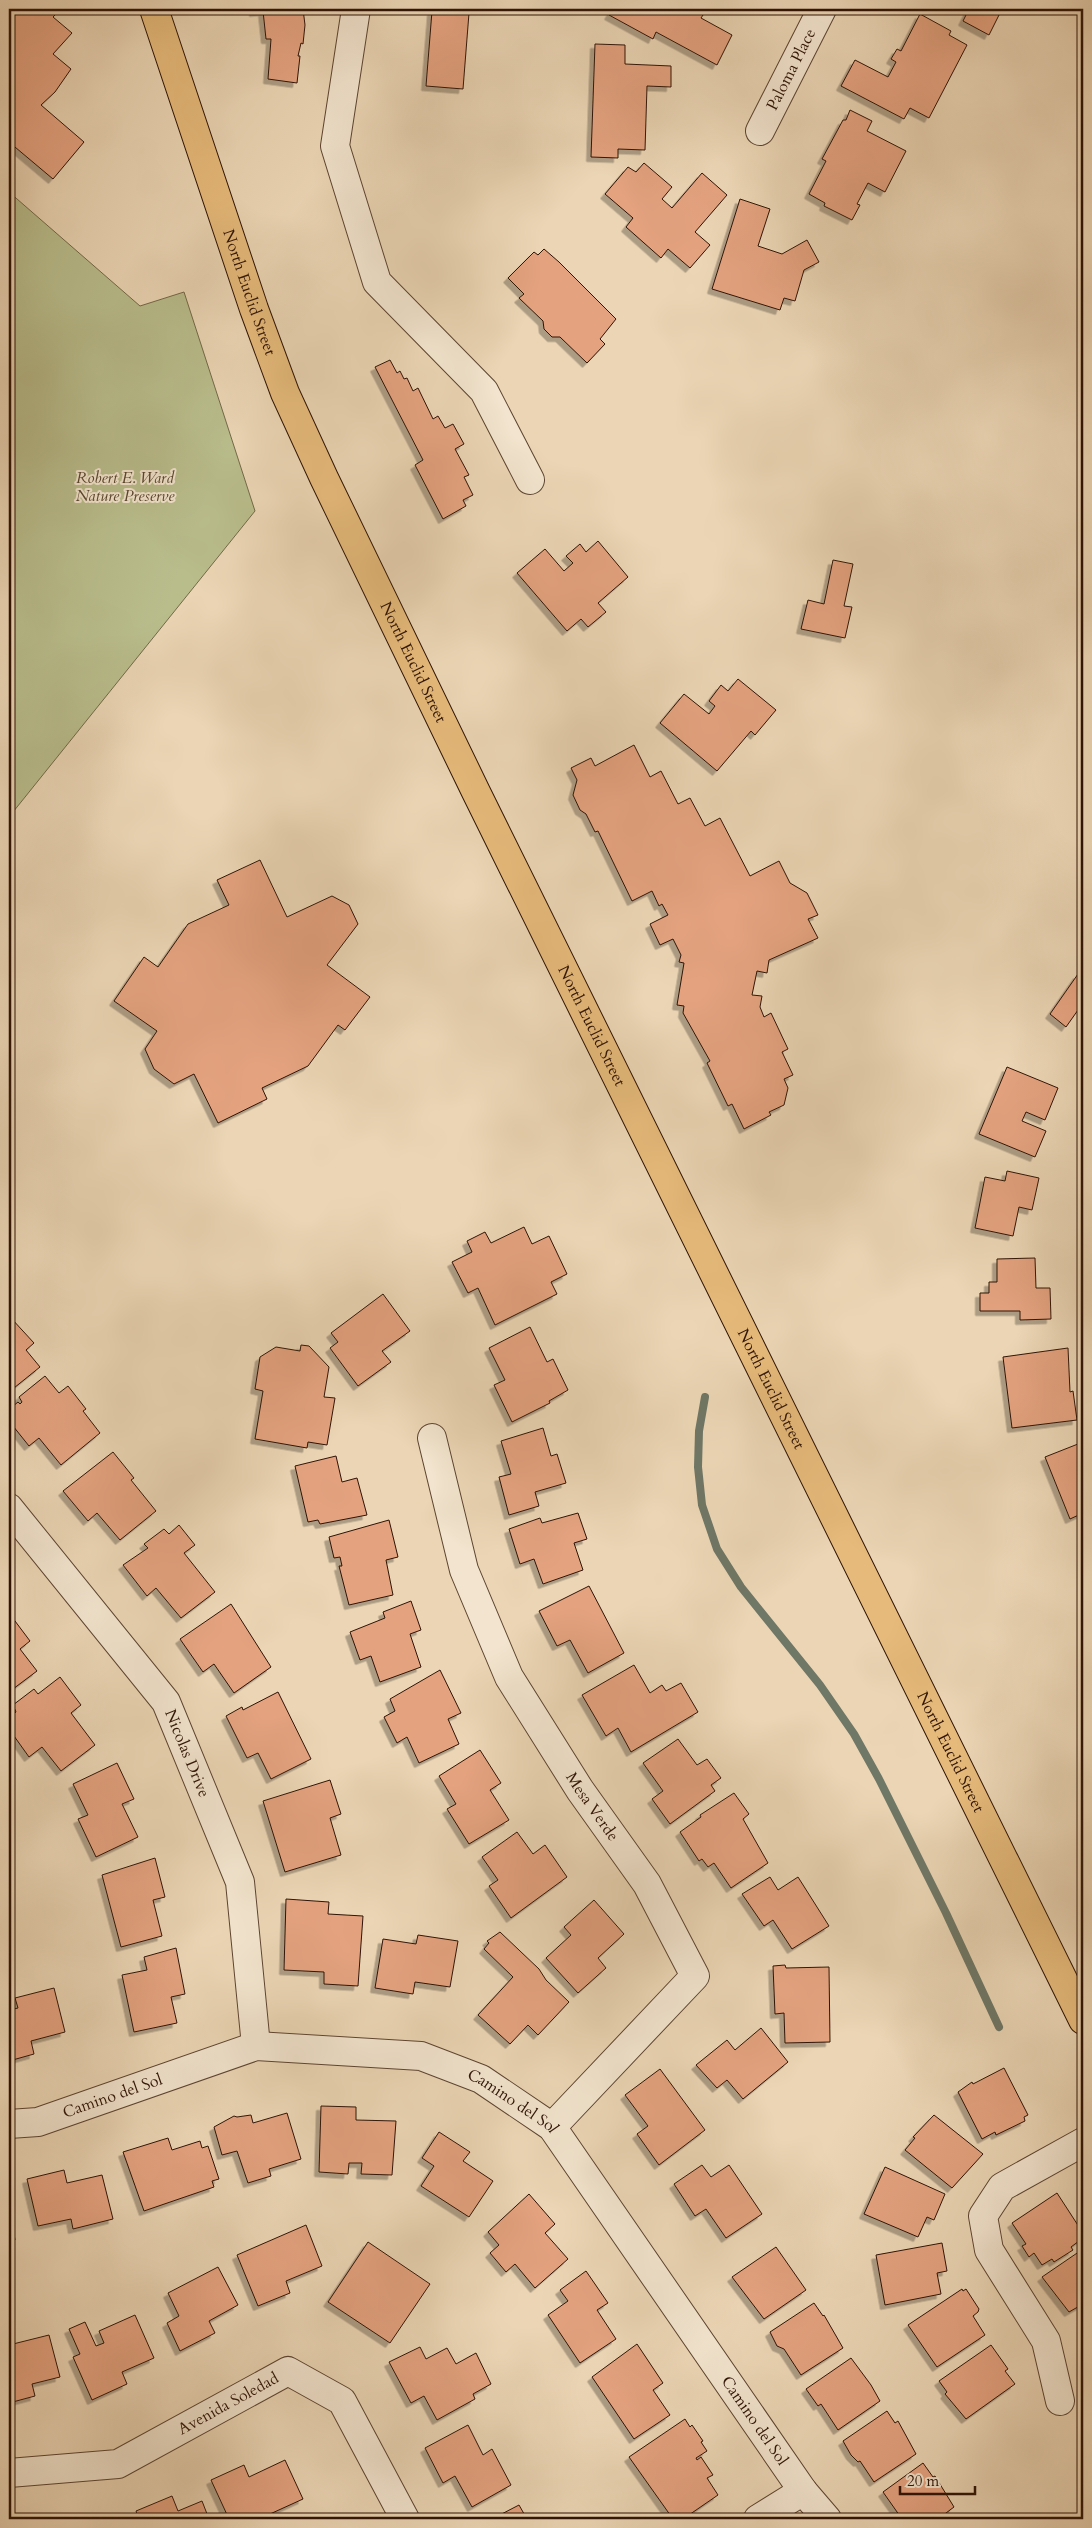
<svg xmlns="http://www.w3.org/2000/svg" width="1092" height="2528" viewBox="0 0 1092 2528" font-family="Cardo,serif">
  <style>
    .green { fill: #b9bd8c; stroke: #746848 }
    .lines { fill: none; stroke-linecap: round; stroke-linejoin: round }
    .stream { stroke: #6f7766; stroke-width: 8 }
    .building { fill: #e4a27f; stroke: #2e1305; filter: url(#shadow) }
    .minor-casing { stroke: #5d4431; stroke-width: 30 }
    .major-casing { stroke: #2e1305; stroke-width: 30 }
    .minor { stroke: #f2e4ce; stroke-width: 28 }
    .major { stroke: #e6ba7a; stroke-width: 28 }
    .labels { text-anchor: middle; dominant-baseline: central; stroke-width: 4; stroke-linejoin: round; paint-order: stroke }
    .street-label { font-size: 16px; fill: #2e1305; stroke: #f2e4ce }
    .park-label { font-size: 16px; font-style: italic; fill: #58462e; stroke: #f2e4ce }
  </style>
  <defs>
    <filter id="shadow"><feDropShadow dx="-4.5" dy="4.5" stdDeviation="0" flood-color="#0004"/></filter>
  </defs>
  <rect width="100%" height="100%" fill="#ebd5b4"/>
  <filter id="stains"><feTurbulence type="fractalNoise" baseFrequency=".004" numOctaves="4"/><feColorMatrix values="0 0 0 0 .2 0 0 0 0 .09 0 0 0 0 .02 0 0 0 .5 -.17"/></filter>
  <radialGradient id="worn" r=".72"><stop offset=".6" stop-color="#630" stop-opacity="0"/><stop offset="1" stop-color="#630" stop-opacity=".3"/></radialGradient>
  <path class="green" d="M9,192L140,306L184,292L255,511L9,817Z"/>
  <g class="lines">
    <path class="stream" d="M705,1397L699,1431L698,1467L702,1505L717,1549L741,1587L820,1685L854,1734L879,1779L946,1913L999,2027"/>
  </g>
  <g class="building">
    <path d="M9,9H57L58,12L53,17L72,33L53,54L71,69L55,92L41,105L84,142L53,179L9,142Z"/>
    <path d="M254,9H303L305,25L303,44L301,43L298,56H300L297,83L268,79L271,39H266L263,11L254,12Z"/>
    <path d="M613,9H691L703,15L701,18L732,35L717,65L656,32L653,39L609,15Z"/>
    <path d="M969,9H1002L989,35L963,21Z"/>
    <path d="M432,11L469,13L463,89L426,86Z"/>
    <path d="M920,14L951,31L949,35L967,45L929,118L910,108L904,119L841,86L855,60L888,77L896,62L891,59L897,49L901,51Z"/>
    <path d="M595,44L625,45V64L671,66V87L647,86L645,150L618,149V158L591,157Z"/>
    <path d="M850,110L872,121L867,131L906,151L885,192L868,183L857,204L860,205L852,220L824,206L825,203L809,194L826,161L822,159L843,120H846Z"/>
    <path d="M644,163L672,187L662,199L672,208L702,173L727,195L695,232L710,245L690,268L668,249L661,258L626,227L633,218L605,194L628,167L636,172Z"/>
    <path d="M740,199L770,209L758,246L782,254L807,240L819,262L804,270L795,301L784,298L780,310L712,289Z"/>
    <path d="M544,249L559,262L616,319L600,339L605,344L587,363L560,337H552L544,329L543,321L519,298L524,294L508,278L534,252L538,255Z"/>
    <path d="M390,360L397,373L400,371L404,379L407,378L413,391L418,388L433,419L438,416L445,428L453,424L464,444L455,449L469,475L464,477L473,495L463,500L466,506L443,519L415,465L423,460L375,367Z"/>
    <path d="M598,541L628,577L598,603L606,612L588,627L581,619L567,631L517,573L545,549L564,571L573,563L566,556L580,544L586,552Z"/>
    <path d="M833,560L853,564L844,606L852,607L845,638L801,629L808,600L824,604Z"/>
    <path d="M738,679L776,710L755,735L751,731L717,771L660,723L684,694L709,714L715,706L709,701L721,685L728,691Z"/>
    <path d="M634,745L650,777L661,771L678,804L690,798L705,826L720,818L750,876L779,861L790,883L807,893L818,915L808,919L818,938L769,960L767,973L757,971L752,995L762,996L760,1007L764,1017L771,1013L788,1049L782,1052L793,1075L784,1079L788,1088L784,1105L769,1112L771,1115L744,1129L732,1104L728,1106L707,1063L710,1061L683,1013L684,1006L677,1005L684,963L679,962L681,955L673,939L660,945L650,924L668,915L662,904L659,906L652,891L632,901L598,831L595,832L586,814L580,810L573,795L577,780L571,768L591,758L595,766Z"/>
    <path d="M260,860L287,917L332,896L349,905L358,924L327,965L370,997L345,1030L338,1025L308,1066L262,1088L267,1099L218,1123L194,1074L174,1084L154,1069L145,1049L157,1031L114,1001L144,957L158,967L188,924L229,905L217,880Z"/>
    <path d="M1078,974L1083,978V1003L1066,1027L1050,1014Z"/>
    <path d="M1007,1067L1058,1088L1045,1120L1026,1112L1022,1121L1046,1131L1035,1157L979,1134Z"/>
    <path d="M1007,1171L1039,1178L1032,1210L1019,1207L1013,1236L975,1228L985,1177L1005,1181Z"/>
    <path d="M524,1227L532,1244L549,1236L567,1274L551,1282L557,1294L495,1325L478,1288L468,1293L452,1262L472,1252L467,1241L485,1232L491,1243Z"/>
    <path d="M1035,1258L1036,1288H1050L1051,1319L1020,1320V1311H980V1293H989V1282H997V1259Z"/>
    <path d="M383,1294L410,1331L382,1351L391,1362L358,1386L330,1348L338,1342L331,1333Z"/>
    <path d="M11,1318L34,1343L26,1350L40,1367L9,1392V1320Z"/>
    <path d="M530,1327L547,1362L553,1359L568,1390L549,1401L550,1403L512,1422L494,1385L505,1380L489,1348Z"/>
    <path d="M301,1345L309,1346L329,1367L324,1397L335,1398L327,1445L308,1442L307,1448L255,1439L263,1391L255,1389L260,1357L276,1347L300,1351Z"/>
    <path d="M1068,1348L1070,1392L1073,1391L1077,1420L1012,1428L1003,1357Z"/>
    <path d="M45,1376L59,1393L68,1386L86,1409L83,1411L100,1433L61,1465L39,1438L29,1446L9,1421V1413L14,1409L12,1407L18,1402L20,1404L22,1402L19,1397Z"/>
    <path d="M543,1428L551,1456L557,1454L566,1483L535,1492L539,1506L509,1515L499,1477L511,1474L501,1441Z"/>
    <path d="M1083,1442V1513L1070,1519L1045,1457Z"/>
    <path d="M113,1452L134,1478L131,1480L156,1511L120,1540L97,1513L88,1521L63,1491Z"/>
    <path d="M336,1456L342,1482L357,1478L367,1515L320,1524L318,1520L308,1522L295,1466Z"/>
    <path d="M578,1513L587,1539L574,1543L583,1570L543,1584L534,1559L520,1564L509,1529L540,1518L542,1523Z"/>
    <path d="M389,1520L398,1557L386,1560L393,1595L349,1605L339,1566H342L340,1557L334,1558L329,1537Z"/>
    <path d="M179,1525L195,1545L184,1553L215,1592L181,1618L156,1588L147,1596L123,1565L148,1548L144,1544L164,1529L169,1534Z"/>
    <path d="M589,1586L624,1653L588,1673L570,1640L557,1646L539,1611Z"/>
    <path d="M411,1601L421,1630L410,1634L421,1667L380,1682L371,1656L360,1660L350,1632L385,1618L383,1612Z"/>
    <path d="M231,1604L271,1667L234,1693L214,1664L203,1672L180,1639Z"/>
    <path d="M9,1613L30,1641L20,1649L37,1671L9,1692Z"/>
    <path d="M634,1665L650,1693L662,1685L666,1691L681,1683L698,1712L631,1752L618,1728L606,1736L582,1695Z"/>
    <path d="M440,1670L461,1713L448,1719L459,1744L419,1763L407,1737L397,1743L384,1717L395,1711L390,1699Z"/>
    <path d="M60,1677L81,1705L71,1713L95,1745L61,1771L42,1747L29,1757L9,1729V1718L16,1712L13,1705L34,1689L38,1694Z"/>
    <path d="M278,1692L311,1759L271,1779L258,1753L247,1758L226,1716L242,1707L243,1710Z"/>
    <path d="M678,1739L697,1765L707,1759L721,1778L711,1785L715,1791L670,1824L652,1799L663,1791L643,1763Z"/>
    <path d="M480,1750L501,1783L490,1790L509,1820L469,1844L447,1809L456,1804L439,1776Z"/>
    <path d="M117,1763L134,1799L122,1804L138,1837L96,1857L78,1819L88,1815L73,1784Z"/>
    <path d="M330,1780L341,1814L330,1818L341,1855L285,1872L263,1801Z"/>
    <path d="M734,1793L749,1814L743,1819L768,1863L731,1888L714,1863L708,1867L702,1859L699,1861L680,1832L701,1817L700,1815Z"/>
    <path d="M517,1832L533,1854L545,1845L567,1877L511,1918L489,1886L498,1880L482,1857Z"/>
    <path d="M155,1858L165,1897L153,1900L162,1936L121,1947L102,1875Z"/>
    <path d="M770,1877L778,1890L798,1877L829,1926L792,1949L773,1920L764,1926L742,1894Z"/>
    <path d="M286,1899L329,1902L328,1914L363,1916L358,1986L324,1984V1972L284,1970Z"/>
    <path d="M594,1900L624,1934L598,1958L606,1968L578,1993L546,1958L571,1935L564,1927Z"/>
    <path d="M500,1932L539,1969L546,1980L569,2002L538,2035L528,2025L510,2044L478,2015L513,1977L484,1949L489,1943L487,1941Z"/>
    <path d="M418,1935L458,1941L450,1987L415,1982L413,1994L375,1988L383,1939L416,1944Z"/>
    <path d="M176,1948L185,1994L171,1997L177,2023L134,2032L122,1975L147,1970L144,1957Z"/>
    <path d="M785,1965L786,1968L829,1967L830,2042L785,2043L784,2013L775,2014L773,1966Z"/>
    <path d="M54,1988L65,2032L31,2041L34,2054L9,2061V2010L18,2008L15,1998Z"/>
    <path d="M761,2028L788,2062L743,2099L727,2080L717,2088L696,2065L727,2040L735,2050Z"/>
    <path d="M1004,2068L1028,2115L1024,2117L1025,2121L996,2135L995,2132L982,2139L958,2092L972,2082L973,2084Z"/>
    <path d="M660,2069L705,2130L659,2165L637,2134L648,2126L625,2095Z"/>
    <path d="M321,2106L356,2107V2120L396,2121L392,2175L361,2174L362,2163H349L348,2174L319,2172Z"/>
    <path d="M287,2113L301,2159L269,2169L271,2176L248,2183L237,2151L222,2155L214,2127L234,2116L237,2117L251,2115L253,2123Z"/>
    <path d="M934,2115L983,2154L952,2188L905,2150L915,2138L913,2137Z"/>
    <path d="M439,2132L470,2152L463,2161L493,2181L469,2217L421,2186L434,2166L422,2158Z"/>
    <path d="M168,2138L172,2150L200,2141L202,2148L208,2146L219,2179L212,2181L214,2187L144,2211L123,2152Z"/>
    <path d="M702,2165L711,2177L729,2165L762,2214L726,2238L706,2209L695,2216L674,2184Z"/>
    <path d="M885,2167L945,2194L934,2220L927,2217L918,2237L864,2214Z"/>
    <path d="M64,2170L67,2183L102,2175L113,2219L73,2229L71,2219L38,2226L27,2179Z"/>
    <path d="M1057,2193L1083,2233V2238L1071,2247L1073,2250L1054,2262L1052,2259L1042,2265L1034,2253L1029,2257L1022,2246L1026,2244L1012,2223Z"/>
    <path d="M529,2194L555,2224L545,2233L568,2259L535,2288L515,2264L506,2272L490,2253L499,2245L488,2232Z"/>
    <path d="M9,2202L15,2240L9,2241Z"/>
    <path d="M306,2225L322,2266L286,2281L290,2293L258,2306L237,2255Z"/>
    <path d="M368,2242L430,2284L390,2343L328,2302Z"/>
    <path d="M942,2243L947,2271L937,2273L941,2294L885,2305L876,2255Z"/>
    <path d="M776,2247L806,2290L764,2319L732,2277Z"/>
    <path d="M1083,2249V2304L1069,2312L1042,2277Z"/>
    <path d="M218,2267L238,2305L209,2321L215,2333L180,2351L167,2323L179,2316L168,2293Z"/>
    <path d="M586,2271L608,2303L597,2310L616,2339L580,2363L548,2315L568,2301L560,2290Z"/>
    <path d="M962,2289L963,2291L966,2289L979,2309L978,2312L973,2316L985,2335L937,2367L908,2325Z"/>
    <path d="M814,2303L823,2316L824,2315L843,2348L801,2375L784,2349L777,2346L770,2332Z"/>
    <path d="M135,2315L154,2358L122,2372L127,2384L92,2400L73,2357L80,2354L69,2329L85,2322L96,2346L104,2343L99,2331Z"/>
    <path d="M49,2335L60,2377L32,2384L35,2396L9,2403V2345Z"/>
    <path d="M637,2344L663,2383L653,2390L670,2415L634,2439L592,2377Z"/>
    <path d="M991,2345L1008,2369L1005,2371L1015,2384L966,2419L945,2394L947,2392L939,2381Z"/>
    <path d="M420,2347L426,2359L447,2348L456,2364L476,2353L491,2384L473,2394L475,2399L437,2420L424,2396L411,2403L389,2362Z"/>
    <path d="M851,2358L871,2385L880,2401L838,2430L821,2404L818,2406L806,2389Z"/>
    <path d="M887,2411L895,2423L898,2421L916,2454L874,2482L860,2461L858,2462L851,2455L843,2441Z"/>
    <path d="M685,2419L690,2427L692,2425L703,2441L701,2442L707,2451L696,2458L697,2460L701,2457L713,2475L707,2478L718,2495L683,2519H673L629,2457Z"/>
    <path d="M468,2425L483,2455L492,2449L511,2485L472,2507L455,2476L443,2483L425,2448Z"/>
    <path d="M285,2460L303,2499L259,2519H229L211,2480L244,2465L249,2477Z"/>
    <path d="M923,2463L933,2477L935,2476L954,2507L938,2519H902L883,2492Z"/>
    <path d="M172,2496L178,2511L202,2501L209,2519H139L136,2511Z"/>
    <path d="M519,2505L527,2519H492Z"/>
  </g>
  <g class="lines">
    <defs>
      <g id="minor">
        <path d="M356,9L335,146L377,282L484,391L530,480"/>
        <path id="s1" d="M760,131L822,9"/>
        <path id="s2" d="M432,1438L464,1570L509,1677L580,1790L647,1884L695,1976L552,2127"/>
        <path id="s3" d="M9,1508L166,1702L240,1882L256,2046"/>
        <path id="s4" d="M9,2124L38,2122L256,2046L421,2056L481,2079L552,2127L803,2491L827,2519"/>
        <path d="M1060,2401L1046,2341L989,2250L983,2216L1002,2187L1083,2142"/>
        <path id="s5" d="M9,2473L118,2464L288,2371L342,2401L405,2519"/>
        <path d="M758,2519L803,2491"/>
      </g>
      <g id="major">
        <path id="s6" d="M154,9L254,309L285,393L324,478L476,792L1083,2020"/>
      </g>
    </defs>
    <use href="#minor" class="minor-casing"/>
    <use href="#major" class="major-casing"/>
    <use href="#minor" class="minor"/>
    <use href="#major" class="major"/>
  </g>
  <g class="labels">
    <g class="street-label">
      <text stroke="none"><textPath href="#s1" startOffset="69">Paloma Place</textPath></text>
      <text stroke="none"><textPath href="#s6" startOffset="299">North Euclid Street</textPath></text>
      <text stroke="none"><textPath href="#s6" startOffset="704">North Euclid Street</textPath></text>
      <text stroke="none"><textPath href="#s6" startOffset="1109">North Euclid Street</textPath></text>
      <text stroke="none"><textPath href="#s6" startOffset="1514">North Euclid Street</textPath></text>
      <text stroke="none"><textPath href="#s6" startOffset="1919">North Euclid Street</textPath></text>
      <text stroke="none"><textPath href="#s3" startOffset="305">Nicolas Drive</textPath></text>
      <text stroke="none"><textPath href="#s2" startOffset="406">Mesa Verde</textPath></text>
      <text stroke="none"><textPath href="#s4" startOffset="108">Camino del Sol</textPath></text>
      <text stroke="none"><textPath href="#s4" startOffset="528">Camino del Sol</textPath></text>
      <text stroke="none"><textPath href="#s5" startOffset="235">Avenida Soledad</textPath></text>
      <text stroke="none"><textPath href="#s4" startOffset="932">Camino del Sol</textPath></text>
    </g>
    <g class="park-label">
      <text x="125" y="478">Robert E. Ward<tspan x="125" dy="18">Nature Preserve</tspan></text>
    </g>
  </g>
  <rect width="1092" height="2528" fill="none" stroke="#ebd5b4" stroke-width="30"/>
  <rect x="10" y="10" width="1072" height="2508" fill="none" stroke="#2e1305" stroke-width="2.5"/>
  <rect x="15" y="15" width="1062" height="2498" fill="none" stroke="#2e1305"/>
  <path d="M900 2486v8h75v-8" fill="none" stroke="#2e1305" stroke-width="2.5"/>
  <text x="907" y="2486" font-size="15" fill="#2e1305" stroke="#f2e4ce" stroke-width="4" paint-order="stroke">20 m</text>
  <rect width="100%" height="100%" filter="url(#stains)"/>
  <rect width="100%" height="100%" fill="url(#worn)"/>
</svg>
